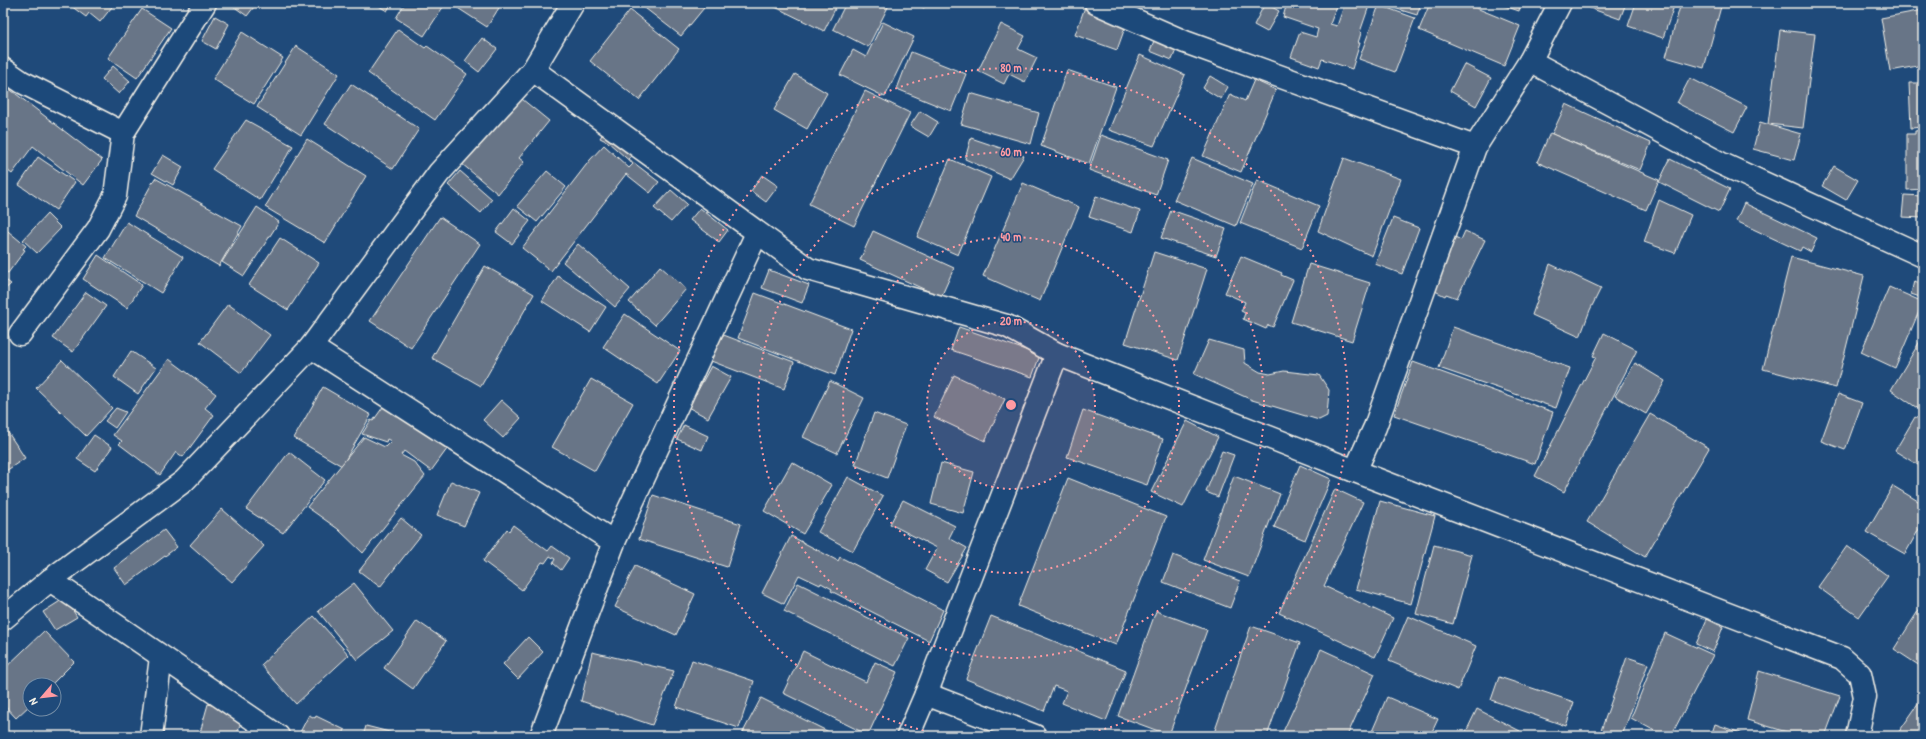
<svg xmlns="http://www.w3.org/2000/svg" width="1926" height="739" viewBox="0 0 1926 739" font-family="'Patrick Hand',sans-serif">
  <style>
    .building { fill: #687587; stroke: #f4f1e8 }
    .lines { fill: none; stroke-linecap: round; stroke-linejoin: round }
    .minor-casing { stroke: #f4f1e8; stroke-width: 25 }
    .minor { stroke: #1f4a7a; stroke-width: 22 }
    .ring { fill: none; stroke: #ff9aa2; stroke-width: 2; stroke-dasharray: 2 4 }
    .centre { fill: #ff9aa2; stroke: #1f4a7a; stroke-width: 2 }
    .ring-label { font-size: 12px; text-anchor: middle; font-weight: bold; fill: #ff9aa2; stroke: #1f4a7a; stroke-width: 3; stroke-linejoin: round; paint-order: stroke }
  </style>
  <rect width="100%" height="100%" fill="#1f4a7a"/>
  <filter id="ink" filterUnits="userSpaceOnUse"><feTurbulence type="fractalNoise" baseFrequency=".025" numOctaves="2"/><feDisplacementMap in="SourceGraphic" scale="8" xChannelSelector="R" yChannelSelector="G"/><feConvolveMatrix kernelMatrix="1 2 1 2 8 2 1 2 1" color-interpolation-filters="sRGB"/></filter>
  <g filter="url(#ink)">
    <g class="building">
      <path d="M67,3H115L100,22L89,13L86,17Z"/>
      <path d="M229,3H257L247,16Z"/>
      <path d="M374,3H392L387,11Z"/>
      <path d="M405,3H437L443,7L424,36L396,18Z"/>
      <path d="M450,3H502L487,27Z"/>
      <path d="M642,3H708L681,36L641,5Z"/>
      <path d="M767,3H838L824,31Z"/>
      <path d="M846,3H890L868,47L833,29Z"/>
      <path d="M914,3H927L924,8Z"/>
      <path d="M1265,3L1279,11L1267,32L1254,25Z"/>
      <path d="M1287,3H1338L1330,24L1337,26L1345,3H1370L1360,32L1361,33L1358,43H1360L1352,69L1322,59L1319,67L1291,57L1300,32L1316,37L1318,29L1283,17Z"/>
      <path d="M1385,3H1421L1417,15L1384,5Z"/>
      <path d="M1430,3H1464L1520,26L1504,66L1419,30Z"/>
      <path d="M1496,3H1521L1519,11Z"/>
      <path d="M1585,3H1626L1620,19L1584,6Z"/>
      <path d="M1636,3H1675L1663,38L1628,26Z"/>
      <path d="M1681,3H1722L1704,68L1666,57Z"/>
      <path d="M1379,5L1415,18L1395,72L1359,59Z"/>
      <path d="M1085,7L1127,22L1117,50L1075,35Z"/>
      <path d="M142,9L171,28L137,78L108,58Z"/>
      <path d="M630,10L679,49L639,100L590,61Z"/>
      <path d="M1923,10V65L1890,71L1881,18Z"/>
      <path d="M215,16L229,24L216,49L202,41Z"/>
      <path d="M883,22L914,37L885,97L840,75L853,50L866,57Z"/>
      <path d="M1001,24L1025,36L1018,49L1037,58L1025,82L1009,74L1004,84L978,71Z"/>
      <path d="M398,29L425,48L427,46L467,74L435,120L368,73Z"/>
      <path d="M1780,30L1815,34L1803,128L1768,124Z"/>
      <path d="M242,32L283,58L254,104L213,79Z"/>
      <path d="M1157,33L1179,42L1172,60L1150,51Z"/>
      <path d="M482,38L497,49L479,72L465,61Z"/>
      <path d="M296,46L339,74L301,135L257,107Z"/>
      <path d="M911,52L966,74L951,111L897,89Z"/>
      <path d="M1140,55L1185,75L1154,146L1109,130Z"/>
      <path d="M1464,64L1491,78L1476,106L1450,91Z"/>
      <path d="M113,66L130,81L119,94L102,79Z"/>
      <path d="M1067,70L1116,87L1089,164L1041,146Z"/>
      <path d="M795,74L827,93L807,129L774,110Z"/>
      <path d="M1210,76L1228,87L1221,99L1203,88Z"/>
      <path d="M1690,78L1747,107L1734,132L1677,103Z"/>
      <path d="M1254,80L1276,90L1241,172L1203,156L1230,94L1245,101Z"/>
      <path d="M1909,83H1923V127L1911,128Z"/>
      <path d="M3,84L102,160L83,185L33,146L12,174L3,167Z"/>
      <path d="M351,84L419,129L393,169L325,124Z"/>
      <path d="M865,91L910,113L854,226L809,204Z"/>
      <path d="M970,93L1039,113L1031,144L961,124Z"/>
      <path d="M517,95L549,121L519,158L524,162L498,194L462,164Z"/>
      <path d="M1566,104L1651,143L1640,170L1552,134Z"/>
      <path d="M920,111L938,122L929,137L910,126Z"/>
      <path d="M246,120L293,146L260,200L212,169Z"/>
      <path d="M1760,122L1801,134L1794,160L1753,149Z"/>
      <path d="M607,127L636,150L629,159L659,182L650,193L626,174L551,271L522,248L590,160L604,145L629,168L633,164L608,142L600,138Z"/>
      <path d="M1923,130V189L1907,190V134H1915V131Z"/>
      <path d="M1550,133L1659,180L1646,210L1537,162Z"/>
      <path d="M1101,135L1168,160L1156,195L1089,170Z"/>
      <path d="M971,138L1024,156L1010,179L965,159Z"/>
      <path d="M307,139L366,176L325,243L265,207Z"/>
      <path d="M163,155L183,167L173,185L152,173Z"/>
      <path d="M38,157L75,182L56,210L19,185Z"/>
      <path d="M1192,158L1253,184L1236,226L1174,200Z"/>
      <path d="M1344,158L1401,179L1372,256L1318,231Z"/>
      <path d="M950,159L991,177L958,255L917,237Z"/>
      <path d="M1670,159L1730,189L1719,212L1659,182Z"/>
      <path d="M1834,166L1858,180L1846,200L1822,186Z"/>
      <path d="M460,171L492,199L481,213L448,185Z"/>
      <path d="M547,171L566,187L537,222L517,206Z"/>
      <path d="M762,175L778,186L766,202L751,191Z"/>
      <path d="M155,178L242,226L219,266L134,216Z"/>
      <path d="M1257,180L1319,206L1302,248L1240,223Z"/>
      <path d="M1023,183L1079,207L1040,301L983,276Z"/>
      <path d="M671,190L687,204L671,222L654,208Z"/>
      <path d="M1904,195L1923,196V218L1902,217Z"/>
      <path d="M1096,196L1140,211L1133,232L1089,217Z"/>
      <path d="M1659,200L1691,215L1675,253L1644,242Z"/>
      <path d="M1744,203L1817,238L1811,252L1802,247L1800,251L1736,221Z"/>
      <path d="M257,207L279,222L244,276L222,262Z"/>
      <path d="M514,208L530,221L512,244L496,232Z"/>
      <path d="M700,208L728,230L719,242L690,220Z"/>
      <path d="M1171,210L1226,229L1216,256L1161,238Z"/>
      <path d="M47,214L61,228L37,253L23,240Z"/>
      <path d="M440,217L480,244L411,348L370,321Z"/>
      <path d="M1393,218L1419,228L1402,274L1375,264Z"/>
      <path d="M127,222L183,257L161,293L105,258Z"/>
      <path d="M3,227L26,246L23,249L25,250L8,273L6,272L4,275Z"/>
      <path d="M873,231L954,268L941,297L860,260Z"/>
      <path d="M1465,231L1485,240L1457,298L1446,294L1445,296L1429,288L1453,236L1461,240Z"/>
      <path d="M280,238L319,263L288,310L249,285Z"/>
      <path d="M578,244L630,289L615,307L563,262Z"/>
      <path d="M1154,252L1207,269L1178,360L1125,343Z"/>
      <path d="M98,255L142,285L127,308L83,279Z"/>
      <path d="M1241,256L1282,273L1281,275L1293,280L1273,327L1268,325L1266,329L1243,319L1245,313L1241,311L1245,302L1225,293Z"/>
      <path d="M1791,257L1864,276L1836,388L1763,369Z"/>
      <path d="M1309,264L1370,283L1352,341L1291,322Z"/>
      <path d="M1550,264L1601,288L1590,310L1580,337L1532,315Z"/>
      <path d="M485,266L534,294L481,386L432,358Z"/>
      <path d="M660,266L686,289L655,325L629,302Z"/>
      <path d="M769,270L809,285L802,303L762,288Z"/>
      <path d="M558,276L606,307L590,332L542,301Z"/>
      <path d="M3,278L11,284L3,291Z"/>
      <path d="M1914,281L1923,284V298L1911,294Z"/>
      <path d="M1889,287L1923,302L1895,368L1861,352Z"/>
      <path d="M86,292L106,306L73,352L53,338Z"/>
      <path d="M755,293L851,329L835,375L738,338Z"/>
      <path d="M228,304L270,335L241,373L200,342Z"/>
      <path d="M625,314L680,351L658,384L603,347Z"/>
      <path d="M959,327L1040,355L1032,377L951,350Z"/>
      <path d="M1453,327L1570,368L1556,408L1439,368Z"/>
      <path d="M1604,333L1637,350L1564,492L1535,476L1596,357L1593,356Z"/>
      <path d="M721,334L794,362L784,389L711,361Z"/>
      <path d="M1923,336V412L1891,390Z"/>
      <path d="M1209,340L1244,350L1245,363L1260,372L1270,374L1284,371L1319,375L1329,390L1327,416L1319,420L1252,400L1194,374Z"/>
      <path d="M131,351L156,368L138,394L114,377Z"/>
      <path d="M169,359L216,394L205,408L214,415L183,457L176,452L160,475L119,444L122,441L113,435Z"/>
      <path d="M62,360L112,408L86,436L36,388Z"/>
      <path d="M1413,362L1553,412L1535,464L1394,415Z"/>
      <path d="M1635,363L1665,381L1646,414L1615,396Z"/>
      <path d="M711,366L731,377L708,418L684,405L691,392L696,394Z"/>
      <path d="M954,375L1005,399L985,441L934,417Z"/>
      <path d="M591,379L633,403L595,471L552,447Z"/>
      <path d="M830,381L864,398L837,453L803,437Z"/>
      <path d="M323,387L371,415L342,466L294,438Z"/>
      <path d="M1838,394L1862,403L1845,450L1821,441Z"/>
      <path d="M388,400L450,445L431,471L404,451L401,455L414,462L425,476L363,553L338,529L307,507L364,437L385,447L391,441L387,439L386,442L362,434L371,420L373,421Z"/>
      <path d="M501,400L521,418L503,438L483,420Z"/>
      <path d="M116,408L126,412L115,428L105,421Z"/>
      <path d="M1083,410L1163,439L1147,485L1067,457Z"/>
      <path d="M874,413L906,425L887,478L855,465Z"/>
      <path d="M1650,414L1709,448L1645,557L1587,522Z"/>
      <path d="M1915,417L1923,421V468L1895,451Z"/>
      <path d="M1187,421L1218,437L1183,507L1151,492Z"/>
      <path d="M3,425L25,458L3,473Z"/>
      <path d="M684,425L708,436L702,450L677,439Z"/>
      <path d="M94,435L112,447L95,471L77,459Z"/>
      <path d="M1222,451L1234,455L1218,497L1206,492Z"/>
      <path d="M289,452L325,480L283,533L246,509Z"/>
      <path d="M792,462L832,485L803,534L764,511Z"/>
      <path d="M941,463L974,472L963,513L931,504Z"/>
      <path d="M1300,465L1331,479L1305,540L1274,527Z"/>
      <path d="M1234,476L1280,494L1249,577L1203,560Z"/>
      <path d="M848,477L883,496L853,551L818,532Z"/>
      <path d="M1068,478L1166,517L1116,645L1018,606Z"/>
      <path d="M451,481L479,493L464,526L437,515Z"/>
      <path d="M1893,486L1923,504V522L1905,554L1866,532Z"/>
      <path d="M1335,489L1363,502L1324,586L1393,618L1375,657L1279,613Z"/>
      <path d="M653,495L741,524L727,567L639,539Z"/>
      <path d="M903,500L955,526L949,538L967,548L947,582L925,570L937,548L890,524Z"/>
      <path d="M1380,501L1435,516L1411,604L1356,589Z"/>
      <path d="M222,509L264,546L232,582L190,545Z"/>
      <path d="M401,518L421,535L380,587L359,571Z"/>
      <path d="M513,525L548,551L552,546L569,558L561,570L553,563L555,559L550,556L545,563L542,562L522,590L483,561L507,529L509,531Z"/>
      <path d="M164,530L177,547L126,585L114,568Z"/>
      <path d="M791,536L838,561L840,557L943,610L929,641L831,591L832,589L821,583L820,585L799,575L784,604L762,593Z"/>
      <path d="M1434,545L1472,555L1453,624L1416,614Z"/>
      <path d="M1847,546L1888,576L1859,617L1818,587Z"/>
      <path d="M1173,555L1240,581L1230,608L1163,582Z"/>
      <path d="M635,566L695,594L676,635L615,607Z"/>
      <path d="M354,583L393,631L357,660L318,611Z"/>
      <path d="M798,583L909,638L895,666L784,611Z"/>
      <path d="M65,598L77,617L55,630L43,612Z"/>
      <path d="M1922,605L1923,606V668L1894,649Z"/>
      <path d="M1156,611L1207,630L1169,735L1118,716Z"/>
      <path d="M314,616L349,655L296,704L261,665Z"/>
      <path d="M991,616L1126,670L1106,721L1062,703L1067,691L1054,686L1044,711L966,679Z"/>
      <path d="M1408,616L1476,646L1458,690L1389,661Z"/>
      <path d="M1707,619L1723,627L1713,652L1696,644Z"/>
      <path d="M417,621L446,641L413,689L384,668Z"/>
      <path d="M1251,626L1300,643L1267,736H1213Z"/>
      <path d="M44,631L74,662L51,685H30V705L16,718L3,704V670Z"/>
      <path d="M1665,633L1713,655L1671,736H1664L1631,718Z"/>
      <path d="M528,637L543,652L518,679L503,664Z"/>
      <path d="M1321,649L1375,674L1347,736H1281Z"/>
      <path d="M803,651L866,682L875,662L897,672L868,735L783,693Z"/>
      <path d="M592,652L674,671L652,725L581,701Z"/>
      <path d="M1627,657L1648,664L1622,736H1599Z"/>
      <path d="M692,660L754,681L739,728L676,707Z"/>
      <path d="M1759,671L1840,696L1825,736H1800L1747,720Z"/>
      <path d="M1499,677L1574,702L1566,726L1491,700Z"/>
      <path d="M1387,697L1438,719L1430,736H1370Z"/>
      <path d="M761,698L837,736H741Z"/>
      <path d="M1921,700L1923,701V736H1896Z"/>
      <path d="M208,704L244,715L236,736H199Z"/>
      <path d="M1477,709L1520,731L1517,736H1464Z"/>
      <path d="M309,715L315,718L316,716L345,730L342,736H298Z"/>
      <path d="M1715,724L1749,736H1711Z"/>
      <path d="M987,725L1009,736H981Z"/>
      <path d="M366,726L405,736H363Z"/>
    </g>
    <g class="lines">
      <defs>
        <g id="minor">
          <path d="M1096,3L1185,42L1475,147"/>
          <path d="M1530,61L1720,163L1923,256"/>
          <path d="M3,69L22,82L123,133"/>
          <path d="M533,70L808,269L1007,326L1057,354L1355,471L1842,658L1860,674L1865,697L1857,736"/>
          <path d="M20,334L98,229L115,196L123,133L205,3"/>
          <path d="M311,347L614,542"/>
          <path d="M1355,471L1375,427L1475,147L1530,61L1560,3"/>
          <path d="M50,580L278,736"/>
          <path d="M3,619L50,580L184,481L311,347L439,173L533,70L573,3"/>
          <path d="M926,694L1035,736"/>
          <path d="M151,736L161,657"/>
          <path d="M541,736L614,542L757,233"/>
          <path d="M908,736L926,694L1057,354"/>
        </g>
      </defs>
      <use href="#minor" class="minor-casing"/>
      <use href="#minor" class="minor"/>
    </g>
  </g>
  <circle cx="1011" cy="405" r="84" fill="#ff9aa2" fill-opacity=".12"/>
  <g class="ring">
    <circle cx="1011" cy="405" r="84"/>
    <circle cx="1011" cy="405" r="168"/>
    <circle cx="1011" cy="405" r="253"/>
    <path d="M947 736A337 337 0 1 1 1075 736"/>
  </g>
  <circle cx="1011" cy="405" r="6" class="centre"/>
  <g class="ring-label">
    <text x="1011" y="72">80 m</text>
    <text x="1011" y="156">60 m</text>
    <text x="1011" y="241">40 m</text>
    <text x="1011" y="325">20 m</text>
  </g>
  <rect width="1926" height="739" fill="none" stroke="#1f4a7a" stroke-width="16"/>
  <rect x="8" y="8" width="1910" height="723" fill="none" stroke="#f4f1e8" stroke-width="1.5" filter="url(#ink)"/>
  <g transform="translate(42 697) rotate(242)"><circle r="19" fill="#1f4a7a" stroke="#748da6"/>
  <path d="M0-3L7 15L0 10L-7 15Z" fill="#ff9aa2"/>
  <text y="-6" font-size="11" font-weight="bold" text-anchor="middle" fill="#f4f1e8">N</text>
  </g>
</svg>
